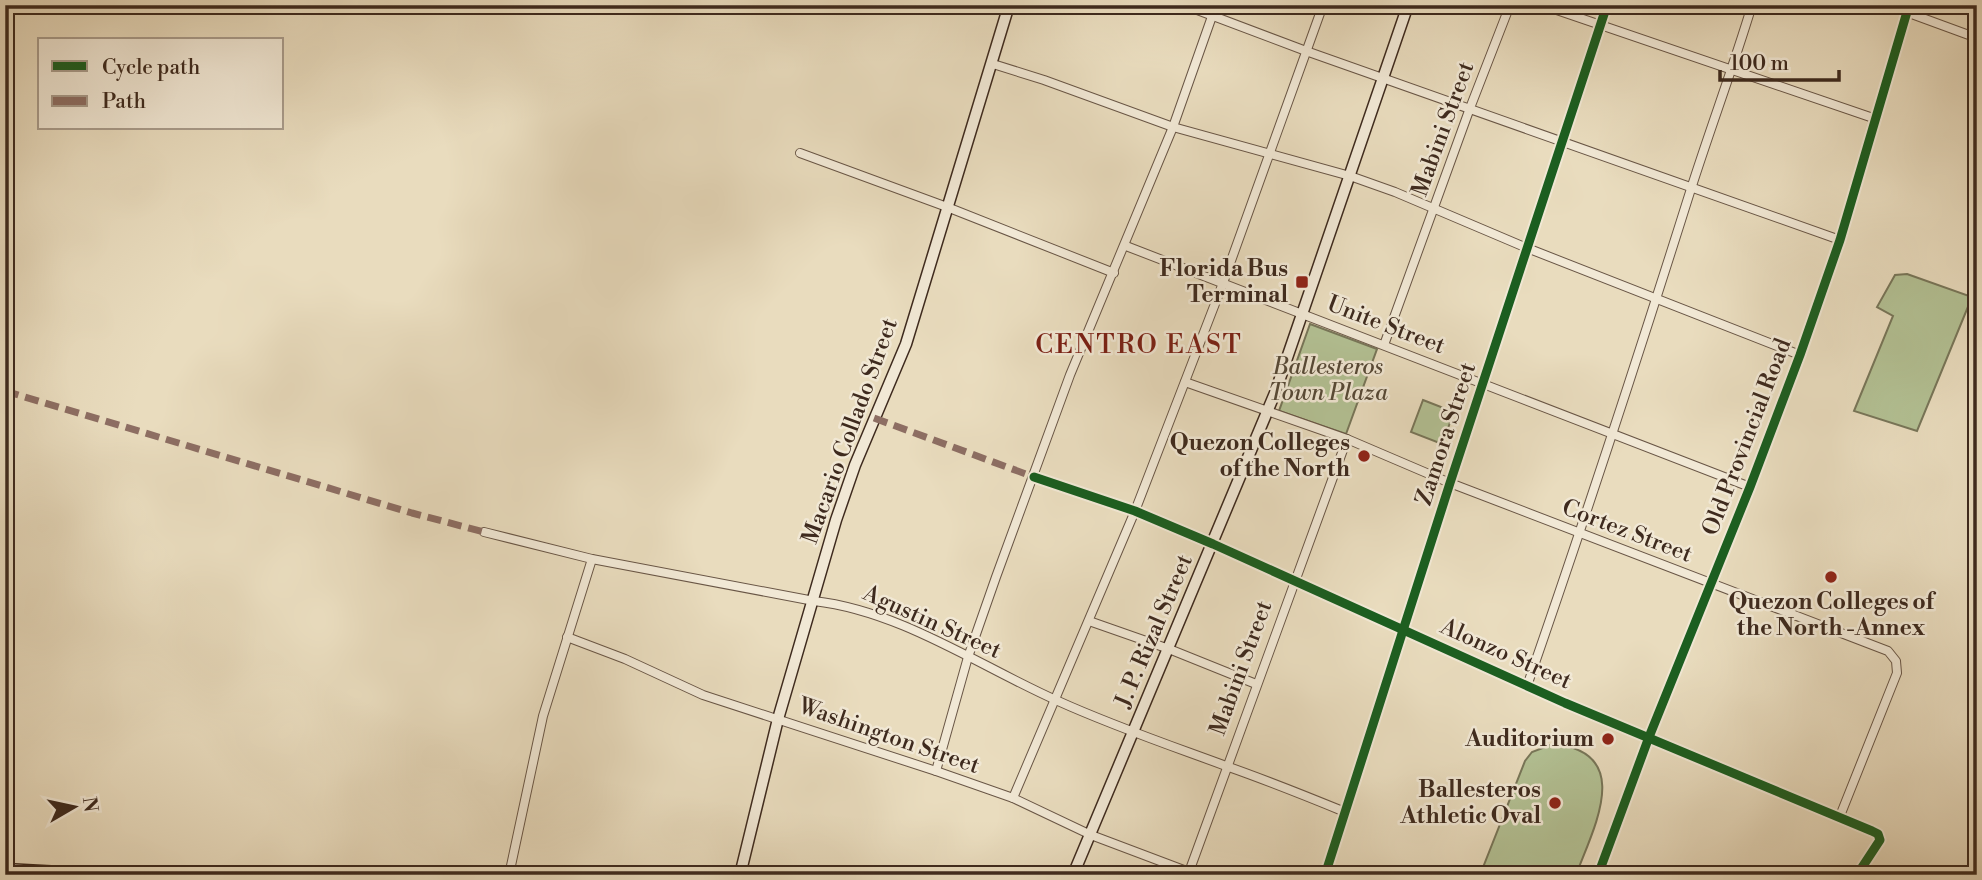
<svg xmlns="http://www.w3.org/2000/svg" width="1982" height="880" viewBox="0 0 1982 880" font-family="'Libre Bodoni',serif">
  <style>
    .green { fill: #b3c194; stroke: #787659; stroke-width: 2 }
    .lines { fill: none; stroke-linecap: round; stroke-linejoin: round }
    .street-casing { stroke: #695646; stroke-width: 10 }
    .secondary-casing { stroke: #3e2a1e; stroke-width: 13 }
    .street { stroke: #f1e8d5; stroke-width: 8 }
    .secondary { stroke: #f1e8d5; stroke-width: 10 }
    .quiet { stroke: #8d6e63; stroke-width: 7; stroke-dasharray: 14 7; stroke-linecap: butt }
    .cycleway-casing { stroke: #f1e8d5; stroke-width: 13 }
    .cycleway { stroke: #1b5e20; stroke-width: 9 }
    .poi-dot { fill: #8f2418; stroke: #f1e8d5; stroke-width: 2.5 }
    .labels { text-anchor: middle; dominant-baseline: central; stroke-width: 5; stroke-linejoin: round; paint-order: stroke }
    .street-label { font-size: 23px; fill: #3e2a1e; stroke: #f1e8d5 }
    .poi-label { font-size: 23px; font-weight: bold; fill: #3e2a1e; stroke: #f1e8d5; text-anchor: end }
    .park-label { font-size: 23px; font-style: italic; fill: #554836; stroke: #f1e8d5 }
    .quarter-label { font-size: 26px; letter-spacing: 2px; fill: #7a1f14; stroke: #f1e8d5 }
  </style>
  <rect width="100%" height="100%" fill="#e9dcbe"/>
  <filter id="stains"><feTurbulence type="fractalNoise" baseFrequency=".00286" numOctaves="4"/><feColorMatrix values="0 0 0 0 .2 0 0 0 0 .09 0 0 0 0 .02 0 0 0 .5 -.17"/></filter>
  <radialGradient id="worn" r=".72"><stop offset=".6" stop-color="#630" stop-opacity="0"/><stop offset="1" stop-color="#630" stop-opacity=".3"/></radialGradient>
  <g class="green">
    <path d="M1907,274L1972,297L1917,431L1854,411L1893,316L1877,307L1895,275Z"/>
    <path d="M1310,324L1377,349L1346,434L1279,411Z"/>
    <path d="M1423,400L1454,412L1442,444L1411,432Z"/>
    <path d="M1553,744C1635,752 1594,827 1576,875H1480L1525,761L1532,752Z"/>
  </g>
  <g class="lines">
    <defs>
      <g id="street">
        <path d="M1184,5L1306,51L1840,240"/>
        <path d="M1542,5L1876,119"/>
        <path d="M1887,5L1977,38"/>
        <path d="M993,64L1044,80L1173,127L1350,176L1395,192L1527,248L1800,355"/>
        <path d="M800,153L947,207L1114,273"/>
        <path d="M1126,246L1750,487"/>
        <path d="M1384,345L1470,108L1510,5"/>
        <path d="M1185,382L1347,439L1450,483L1888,651L1896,661L1897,673L1840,816"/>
        <path d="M1034,477L1135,511L1213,544L1565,703L1872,831L1878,834L1880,840L1857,875"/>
        <path d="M484,532L592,559L814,601C901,611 979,666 1058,701C1113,726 1169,745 1226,766C1266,780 1306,796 1345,812"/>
        <path d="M1089,621L1169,649L1256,684"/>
        <path d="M567,637L625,659L703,695L936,771L1013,798L1091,835L1197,875"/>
        <path d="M1527,686C1584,522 1638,357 1690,192C1710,129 1733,68 1752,5"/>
        <path d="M936,771L968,657L996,577L1070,375L1173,127L1216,5"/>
        <path d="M1013,798L1135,511L1223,283L1323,5"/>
        <path d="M1189,872L1347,439"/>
        <path d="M509,875L543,716L592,559"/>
        <path d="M1325,875L1450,483L1607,5"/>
        <path d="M1598,875L1649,737L1750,487L1800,355L1840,240L1909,5"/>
      </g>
      <g id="secondary">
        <path d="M5,869L116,875"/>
        <path d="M740,875L778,719L836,520L855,465L906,344L1009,5"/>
        <path d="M1073,875L1275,393L1408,5"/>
      </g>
    </defs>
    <use href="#street" class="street-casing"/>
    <use href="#secondary" class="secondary-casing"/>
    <use href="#street" class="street"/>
    <use href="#secondary" class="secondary"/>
    <g class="quiet">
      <path d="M5,391L412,513L484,532"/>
      <path d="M874,418L1034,477"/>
    </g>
    <defs>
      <g id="cycleway">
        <path d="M1034,477L1135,511L1213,544L1565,703L1872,831L1878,834L1880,840L1857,875"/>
        <path d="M1325,875L1450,483L1607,5"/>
        <path d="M1598,875L1649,737L1750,487L1800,355L1840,240L1909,5"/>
      </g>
    </defs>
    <use href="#cycleway" class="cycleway-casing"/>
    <use href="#cycleway" class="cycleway"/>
  </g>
  <g class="poi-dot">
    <rect x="1295" y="275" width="14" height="14" rx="3.5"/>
    <circle cx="1364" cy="456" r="7"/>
    <circle cx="1831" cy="577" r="7"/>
    <circle cx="1608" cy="739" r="7"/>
    <circle cx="1555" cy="803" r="7"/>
  </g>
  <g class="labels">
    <g class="street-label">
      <text transform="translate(1443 129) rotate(-70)">Mabini Street</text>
      <text transform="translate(1386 325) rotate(21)">Unite Street</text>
      <text transform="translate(850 431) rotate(-70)">Macario Collado Street</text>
      <text transform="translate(1446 434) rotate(-72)">Zamora Street</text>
      <text transform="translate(1747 437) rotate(-69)">Old Provincial Road</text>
      <text transform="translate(1627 531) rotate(21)">Cortez Street</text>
      <text transform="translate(932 622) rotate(24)">Agustin Street</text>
      <text transform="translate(1154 631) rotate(-67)">J. P. Rizal Street</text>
      <text transform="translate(1506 654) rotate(24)">Alonzo Street</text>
      <text transform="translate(1241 668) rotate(-70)">Mabini Street</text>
      <text transform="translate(889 736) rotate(19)">Washington Street</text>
    </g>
    <g class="poi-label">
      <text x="1288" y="269">Florida Bus<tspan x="1288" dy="26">Terminal</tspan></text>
      <text x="1350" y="443">Quezon Colleges<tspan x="1350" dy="26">of the North</tspan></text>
      <text x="1831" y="602" text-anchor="middle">Quezon Colleges of<tspan x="1831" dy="26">the North -Annex</tspan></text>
      <text x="1594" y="739">Auditorium</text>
      <text x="1541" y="790">Ballesteros<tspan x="1541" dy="26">Athletic Oval</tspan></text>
    </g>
    <g class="park-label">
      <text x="1328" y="367">Ballesteros<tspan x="1328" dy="26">Town Plaza</tspan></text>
    </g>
    <g class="quarter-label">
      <text x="1139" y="345">CENTRO EAST</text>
    </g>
  </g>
  <rect width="1982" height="880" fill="none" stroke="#e9dcbe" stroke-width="28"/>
  <rect x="7" y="7" width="1968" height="866" fill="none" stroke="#3e2a1e" stroke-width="3.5"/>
  <rect x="14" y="14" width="1954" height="852" fill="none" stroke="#3e2a1e" stroke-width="2"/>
  <rect x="38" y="38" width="245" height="91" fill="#f1e8d5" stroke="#a99c8c" stroke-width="2"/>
  <rect x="52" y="61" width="35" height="10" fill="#1b5e20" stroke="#a99c8c" stroke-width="2"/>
  <text x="102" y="74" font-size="21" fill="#3e2a1e">Cycle path</text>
  <rect x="52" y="96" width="35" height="10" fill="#8d6e63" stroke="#a99c8c" stroke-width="2"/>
  <text x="102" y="108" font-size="21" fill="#3e2a1e">Path</text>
  <g transform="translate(74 807) rotate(81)" stroke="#f1e8d5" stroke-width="5" paint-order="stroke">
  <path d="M0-5L12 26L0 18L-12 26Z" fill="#3e2a1e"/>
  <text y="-10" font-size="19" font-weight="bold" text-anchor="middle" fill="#3e2a1e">N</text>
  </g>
  <path d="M1720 70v10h119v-10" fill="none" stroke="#3e2a1e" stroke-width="3.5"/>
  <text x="1730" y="70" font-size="21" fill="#3e2a1e" stroke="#f1e8d5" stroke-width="5" paint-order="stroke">100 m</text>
  <rect width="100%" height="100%" filter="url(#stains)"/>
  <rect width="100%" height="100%" fill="url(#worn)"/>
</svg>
